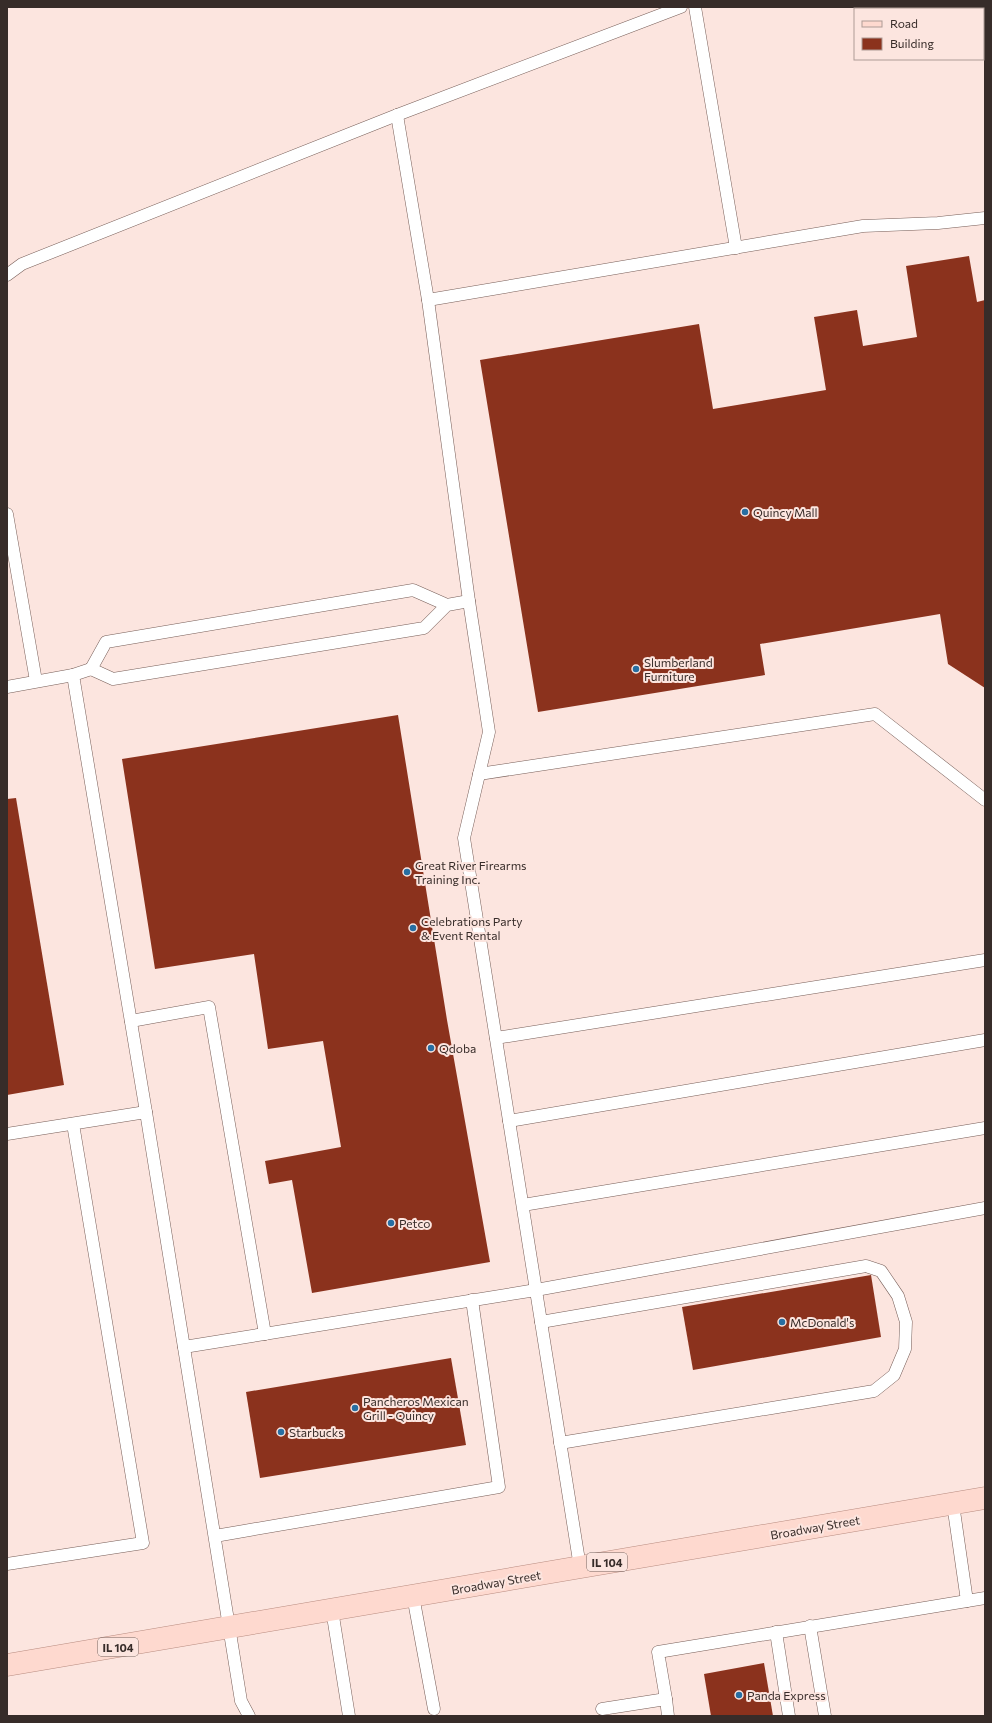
<svg xmlns="http://www.w3.org/2000/svg" width="992" height="1723" viewBox="0 0 992 1723" font-family="Commissioner,sans-serif">
  <style>
    .building { fill: #8b321d }
    .lines { fill: none; stroke-linecap: round; stroke-linejoin: round }
    .lane-casing { stroke: #775e58; stroke-width: 13 }
    .primary-casing { stroke: #b88c80; stroke-width: 23 }
    .lane { stroke: #fff; stroke-width: 12 }
    .primary { stroke: #fed9cf; stroke-width: 22 }
    .poi-dot { fill: #276ea2; stroke: #fce5df; stroke-width: 1.5 }
    .labels { text-anchor: middle; dominant-baseline: central; stroke-width: 4; stroke-linejoin: round; paint-order: stroke }
    .shield { fill: #fce5df; stroke: #726460; stroke-width: 1 }
    .shield-label { font-size: 11px; font-weight: bold; fill: #372c29 }
    .poi-label { font-size: 12px; fill: #372c29; stroke: #fce5df; text-anchor: start }
    .street-label { font-size: 12px; fill: #372c29; stroke: #fce5df }
  </style>
  <rect width="100%" height="100%" fill="#fce5df"/>
  <g class="building">
    <path d="M969,256L977,302L985,300V688L948,664L940,614L760,644L765,675L538,712L480,360L699,324L713,409L826,390L814,317L857,310L863,346L917,337L906,266Z"/>
    <path d="M398,715L447,1020L490,1262L312,1293L292,1180L269,1184L265,1161L341,1147L323,1041L268,1049L254,954L155,969L122,759Z"/>
    <path d="M16,798L64,1085L7,1095V799Z"/>
    <path d="M871,1275L881,1337L693,1370L682,1307Z"/>
    <path d="M451,1358L466,1445L260,1478L246,1392Z"/>
    <path d="M764,1663L773,1716H711L704,1674Z"/>
  </g>
  <g class="lines">
    <defs>
      <g id="lane">
        <path d="M695,7L736,248"/>
        <path d="M397,115L428,300L469,601L489,732L464,838L580,1567"/>
        <path d="M7,275L22,264L397,115L681,7"/>
        <path d="M428,300L863,226L938,223L985,218"/>
        <path d="M7,514L36,681"/>
        <path d="M447,605L413,590L106,642L91,669L113,679L424,628L447,605L469,601"/>
        <path d="M73,675L146,1112L241,1701L249,1716"/>
        <path d="M7,687L73,675L91,669"/>
        <path d="M479,774L875,714L985,800"/>
        <path d="M131,1021L209,1007L265,1334"/>
        <path d="M496,1038L985,960"/>
        <path d="M509,1121L985,1040"/>
        <path d="M7,1134L146,1112"/>
        <path d="M523,1205L985,1128"/>
        <path d="M541,1322L866,1266L881,1271L898,1296L906,1322L905,1349L894,1375L874,1391L560,1443"/>
        <path d="M184,1347L536,1290L985,1208"/>
        <path d="M953,1504L967,1601"/>
        <path d="M215,1536L499,1487L472,1300"/>
        <path d="M7,1564L143,1543L73,1124"/>
        <path d="M413,1596L434,1709"/>
        <path d="M332,1610L349,1716"/>
        <path d="M810,1626L825,1716"/>
        <path d="M776,1632L789,1716"/>
        <path d="M666,1699L668,1716"/>
        <path d="M602,1709L666,1699L658,1652L985,1598"/>
      </g>
      <path id="primary" d="M7,1665L985,1498"/>
    </defs>
    <use href="#lane" class="lane-casing"/>
    <use href="#primary" class="primary-casing"/>
    <use href="#lane" class="lane"/>
    <use href="#primary" class="primary"/>
  </g>
  <g class="poi-dot">
    <circle cx="745" cy="512" r="4"/>
    <circle cx="636" cy="669" r="4"/>
    <circle cx="407" cy="872" r="4"/>
    <circle cx="413" cy="928" r="4"/>
    <circle cx="431" cy="1048" r="4"/>
    <circle cx="391" cy="1223" r="4"/>
    <circle cx="782" cy="1322" r="4"/>
    <circle cx="355" cy="1408" r="4"/>
    <circle cx="281" cy="1432" r="4"/>
    <circle cx="739" cy="1695" r="4"/>
  </g>
  <g class="labels">
    <g class="shield">
      <rect x="587" y="1553" width="40" height="18" rx="3"/>
      <rect x="98" y="1638" width="40" height="18" rx="3"/>
    </g>
    <g class="shield-label">
      <text x="607" y="1562">IL 104</text>
      <text x="118" y="1647">IL 104</text>
    </g>
    <g class="poi-label">
      <text x="753" y="512">Quincy Mall</text>
      <text x="644" y="662">Slumberland<tspan x="644" dy="14">Furniture</tspan></text>
      <text x="415" y="865">Great River Firearms<tspan x="415" dy="14">Training Inc.</tspan></text>
      <text x="421" y="921">Celebrations Party<tspan x="421" dy="14">&amp; Event Rental</tspan></text>
      <text x="439" y="1048">Qdoba</text>
      <text x="399" y="1223">Petco</text>
      <text x="790" y="1322">McDonald's</text>
      <text x="363" y="1401">Pancheros Mexican<tspan x="363" dy="14">Grill - Quincy</tspan></text>
      <text x="289" y="1432">Starbucks</text>
      <text x="747" y="1695">Panda Express</text>
    </g>
    <g class="street-label">
      <text transform="translate(815 1527) rotate(-10)">Broadway Street</text>
      <text transform="translate(496 1582) rotate(-10)">Broadway Street</text>
    </g>
  </g>
  <rect width="992" height="1723" fill="none" stroke="#372c29" stroke-width="16"/>
  <rect x="854" y="8" width="130" height="52" fill="#fce5df" stroke="#ad9b96"/>
  <rect x="862" y="21" width="20" height="6" fill="#fed9cf" stroke="#ad9b96"/>
  <text x="890" y="28" font-size="12" fill="#372c29">Road</text>
  <rect x="862" y="38" width="20" height="12" fill="#8b321d" stroke="#ad9b96"/>
  <text x="890" y="48" font-size="12" fill="#372c29">Building</text>
</svg>
